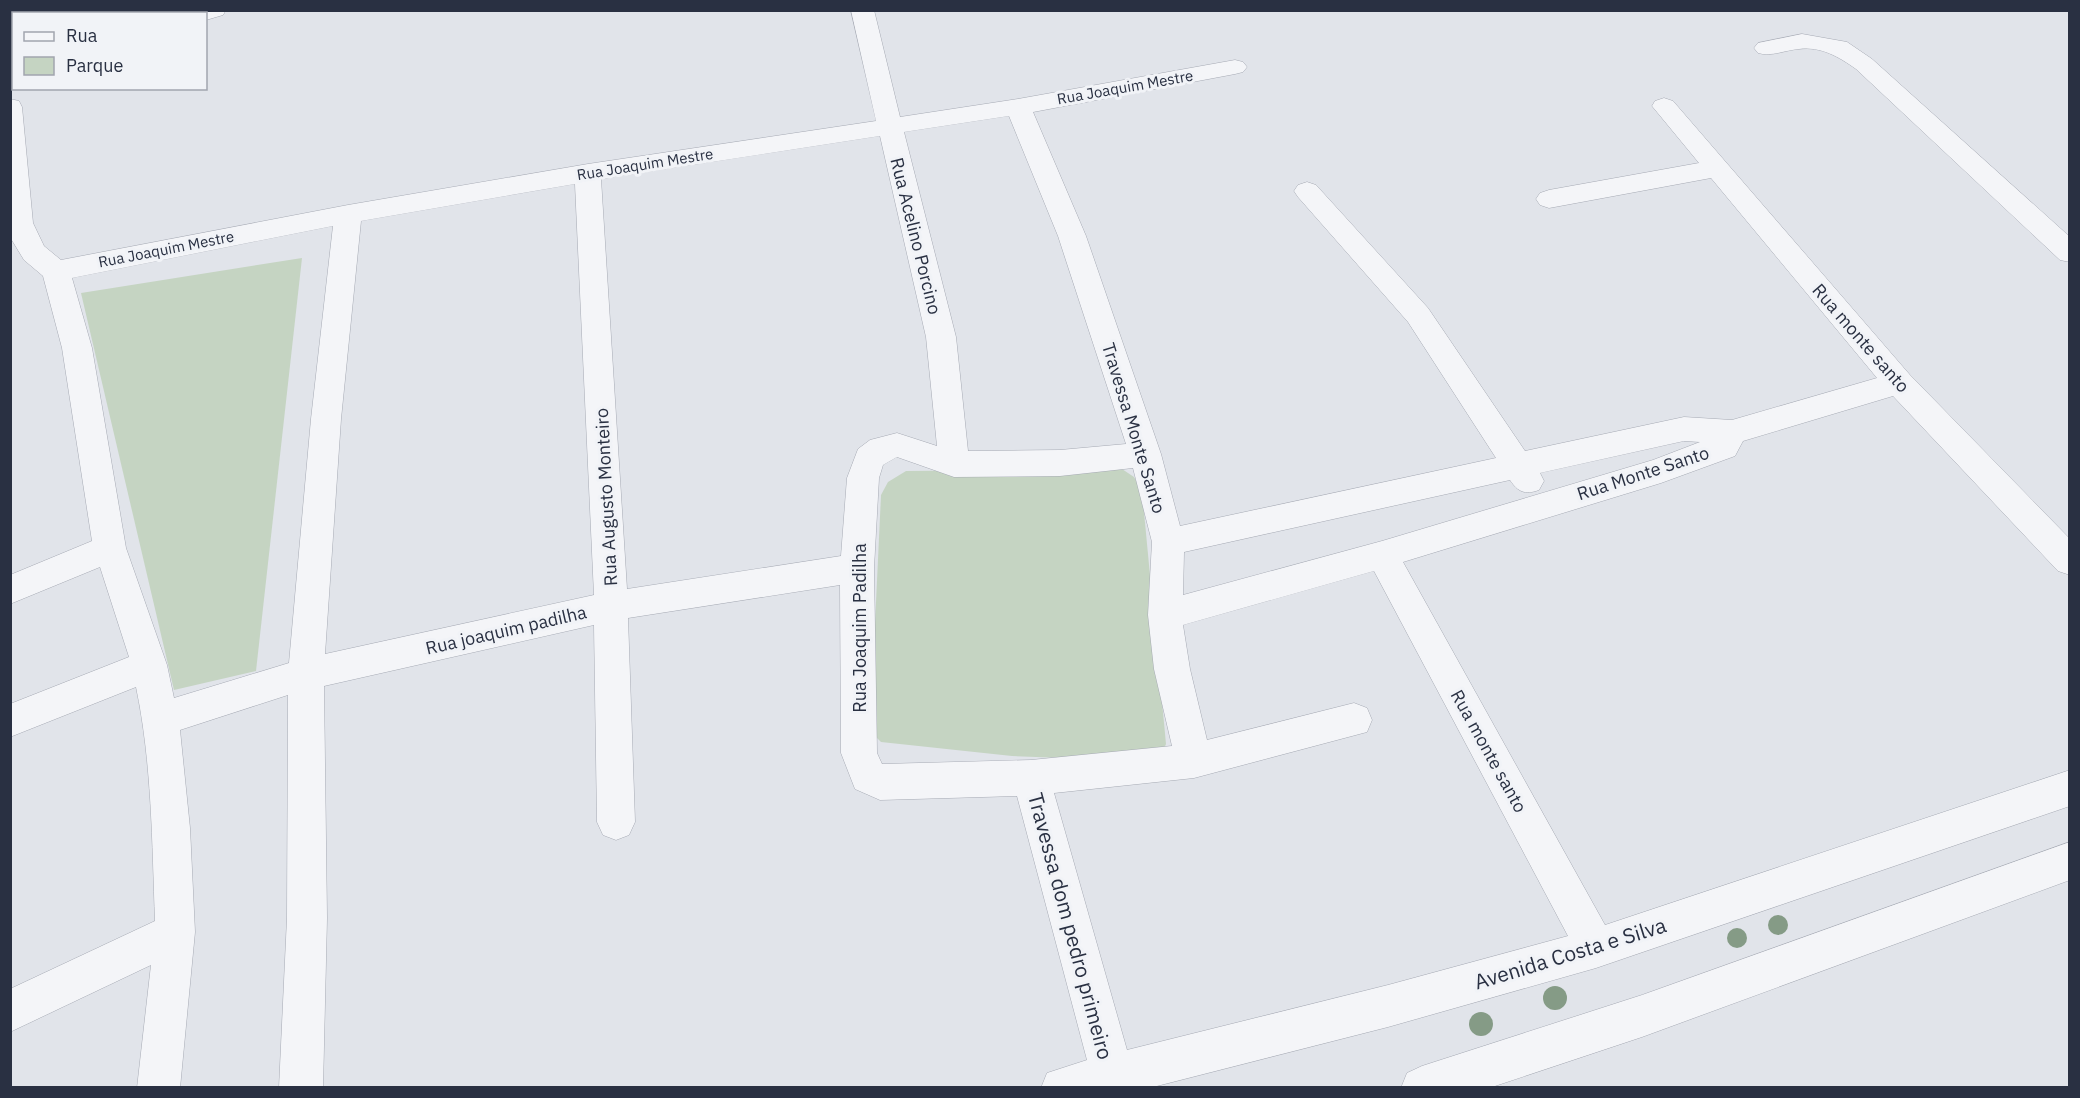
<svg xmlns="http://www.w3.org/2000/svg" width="2080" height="1098" viewBox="0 0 2080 1098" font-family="'IBM Plex Sans',sans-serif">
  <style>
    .green { fill: #c5d4c2 }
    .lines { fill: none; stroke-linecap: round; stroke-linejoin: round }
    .minor-casing { stroke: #a6aab4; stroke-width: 1 }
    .minor { fill: #f4f5f8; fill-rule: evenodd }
    .tree { fill: #859b86 }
    .labels { text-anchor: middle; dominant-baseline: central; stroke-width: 6; stroke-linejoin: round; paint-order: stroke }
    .far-street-label { font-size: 15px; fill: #293042; stroke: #f1f3f7 }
    .street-label { font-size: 18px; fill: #293042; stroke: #f1f3f7 }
    .near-street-label { font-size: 21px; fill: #293042; stroke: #f1f3f7 }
  </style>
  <rect width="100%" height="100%" fill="#e1e4ea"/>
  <g class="green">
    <path d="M302,258L256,671L174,690L81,293Z"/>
    <path d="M1122,469L1134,477L1142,491L1166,744L1160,757L1144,761L1012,756L881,742L870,731L881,495L888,482L906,471Z"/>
  </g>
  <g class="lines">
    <defs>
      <g id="minor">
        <path d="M193,10H226L223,15L206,20V14H191Z"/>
        <path d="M851,10H874L900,117L1018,99L1235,60L1243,62L1247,67L1243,72L1235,74L1033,112L1086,236L1161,454L1180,526L1496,458L1408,322L1298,197L1294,191L1298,185L1307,182L1316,185L1428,308L1525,451L1684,417L1732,420L1877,378L1711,178L1549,208L1540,205L1536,199L1540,193L1549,190L1699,163L1652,106L1655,101L1664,98L1673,101L1910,375L2070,539V575L2058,571L1893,396L1743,441L1735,456L1661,483L1403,562L1605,925L2070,770V806L1596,968L1388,1027L1149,1088H1041L1047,1073L1087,1060L1017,796L880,800L855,789L841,753L840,585L628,618L635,822L629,835L616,840L603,835L597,822L594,625L324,686L327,918L323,1088H279L287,918L288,695L180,730L190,828L195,932L180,1088H137L151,965L10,1032V989L155,921C152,843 152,763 136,687L10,737V704L129,657L100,567L10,604V575L92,541L62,348L43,276L24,260L10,237V99L19,101L22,107L33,223L44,246L61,260L348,205L588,164L876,121ZM1009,116L1058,236L1126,444L1060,450L968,451L956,337L904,132ZM880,136L926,337L937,446L897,433L870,440L858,449L847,478L841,556L627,589L601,179ZM575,184L594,595L325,654L341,419L361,221ZM333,226L311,419L289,663L174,698L167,665L126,548L92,348L72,278ZM1684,441L1700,442L1653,460L1382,541L1183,595L1184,552L1510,480C1518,492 1525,495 1539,490L1544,481L1540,473ZM897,457L954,477L1060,476L1133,468L1152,542L1148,615L1154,669L1172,746L1031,760L882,764L877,753L874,568L879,478L883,465ZM1374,571L1568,936L1388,985L1127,1050L1054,793L1194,778L1367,732L1372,720L1367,708L1354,703L1207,740L1190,669L1183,625Z"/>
        <path d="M1802,34L1847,42L1872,59L2070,237V262L2060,260L1856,69C1839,57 1821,46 1799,49C1785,50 1772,57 1758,53L1754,48L1758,43Z"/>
        <path d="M14,50V64L10,65V51Z"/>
        <path d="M2070,842V880L1642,1037L1489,1088H1401L1407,1073L1422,1066L1642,995Z"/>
      </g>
    </defs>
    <use href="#minor" class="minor-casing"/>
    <use href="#minor" class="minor"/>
  </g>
  <g class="tree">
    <circle cx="1778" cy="925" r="10"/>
    <circle cx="1737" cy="938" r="10"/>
    <circle cx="1555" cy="998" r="12"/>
    <circle cx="1481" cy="1024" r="12"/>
  </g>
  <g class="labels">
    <g class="far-street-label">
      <text transform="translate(1125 87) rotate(-10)">Rua Joaquim Mestre</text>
      <text transform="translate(645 164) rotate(-9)">Rua Joaquim Mestre</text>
      <text transform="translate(166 249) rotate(-11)">Rua Joaquim Mestre</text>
    </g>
    <g class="street-label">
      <text transform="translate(916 236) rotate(76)">Rua Acelino Porcino</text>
      <text transform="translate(1861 338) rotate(49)">Rua monte santo</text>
      <text transform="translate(1134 428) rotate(73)">Travessa Monte Santo</text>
      <text transform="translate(1643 473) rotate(-18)">Rua Monte Santo</text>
      <text transform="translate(606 497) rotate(-93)">Rua Augusto Monteiro</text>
      <text transform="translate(859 628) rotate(-90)">Rua Joaquim Padilha</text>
      <text transform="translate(506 630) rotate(-13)">Rua joaquim padilha</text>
      <text transform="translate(1489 751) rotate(61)">Rua monte santo</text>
    </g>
    <g class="near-street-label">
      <text transform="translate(1071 926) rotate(75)">Travessa dom pedro primeiro</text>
      <text transform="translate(1570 953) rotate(-17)">Avenida Costa e Silva</text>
    </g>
  </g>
  <rect width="2080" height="1098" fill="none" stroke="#293042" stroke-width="24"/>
  <rect x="12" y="12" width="195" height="78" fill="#f1f3f7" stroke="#a1a5af" stroke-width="1.5"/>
  <rect x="24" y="32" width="30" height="9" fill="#f4f5f8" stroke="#a1a5af" stroke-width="1.5"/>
  <text x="66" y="42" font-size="18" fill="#293042">Rua</text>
  <rect x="24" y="57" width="30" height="18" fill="#c5d4c2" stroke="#a1a5af" stroke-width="1.5"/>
  <text x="66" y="72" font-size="18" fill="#293042">Parque</text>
</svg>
